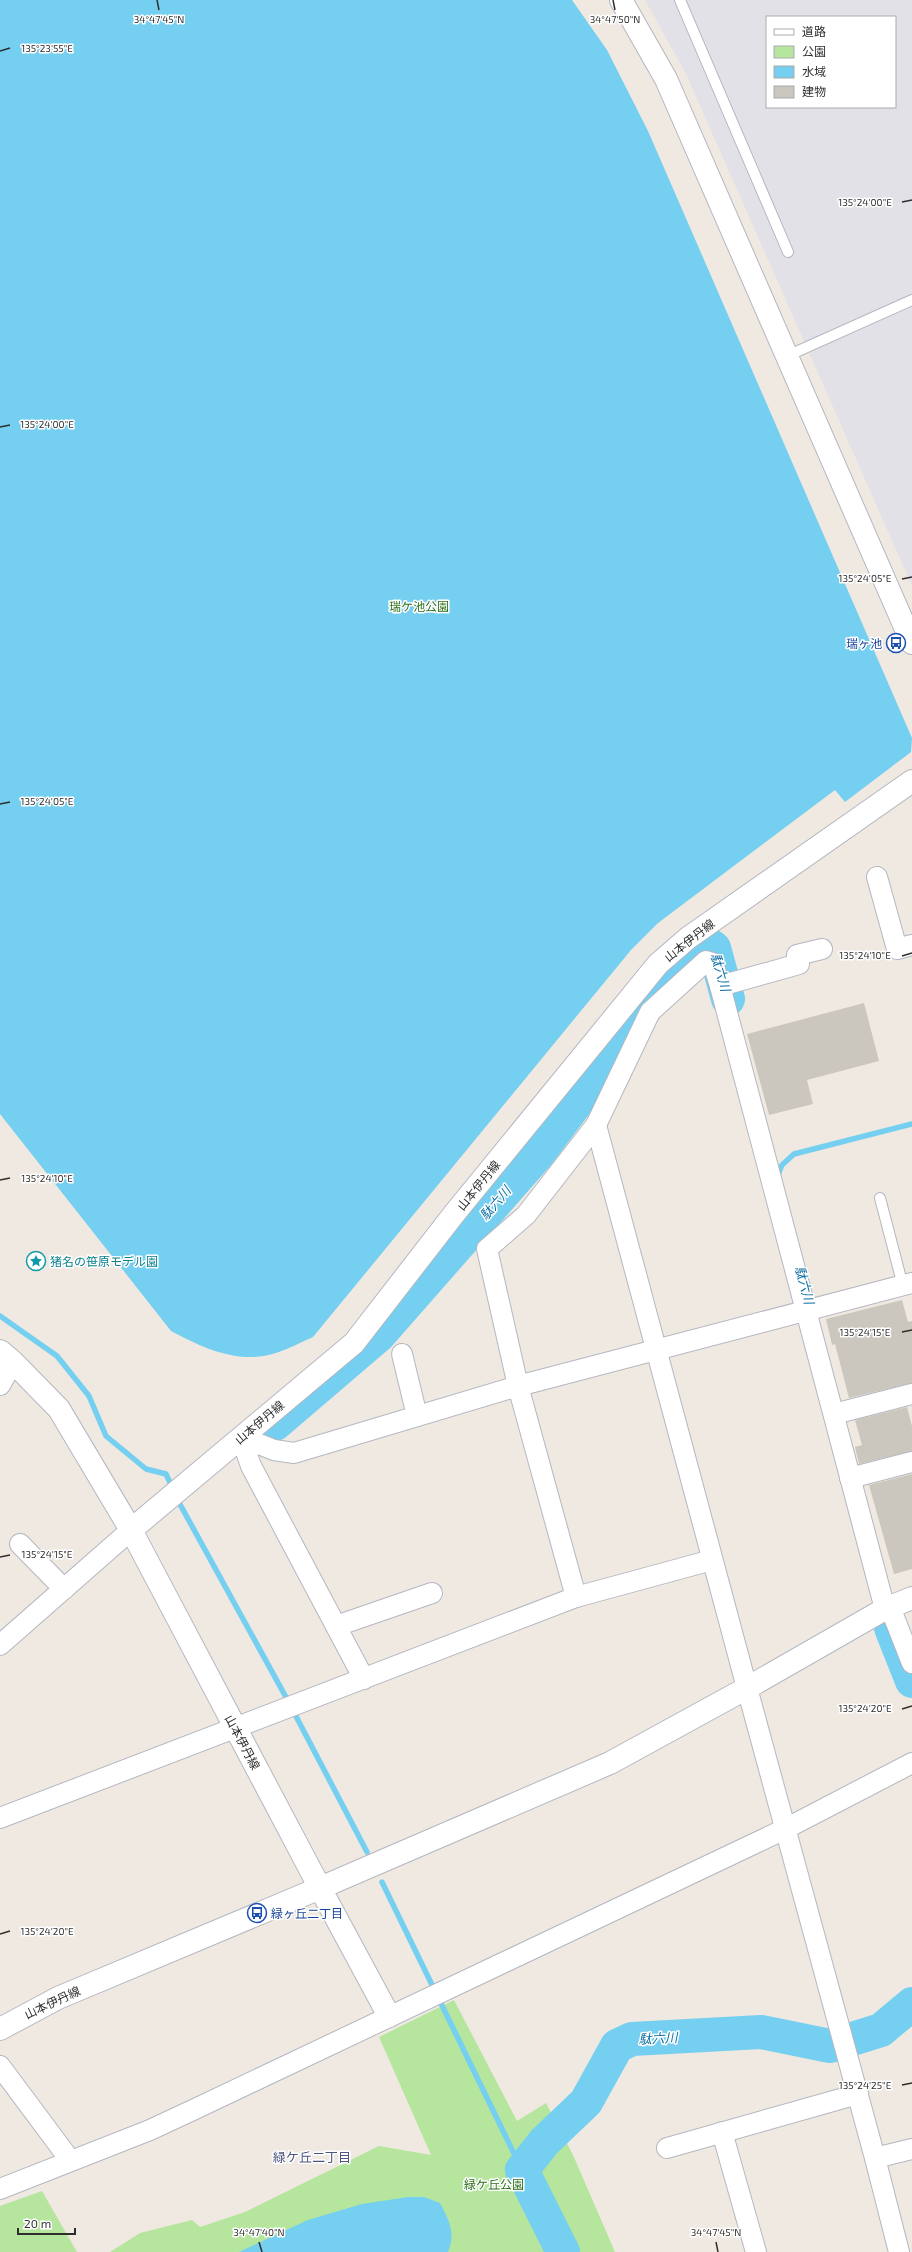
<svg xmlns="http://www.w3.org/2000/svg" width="912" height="2252" viewBox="0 0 912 2252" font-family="'Exo 2','Noto Sans JP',sans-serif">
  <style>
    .industrial { fill: #e3e1e8; fill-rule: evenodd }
    .green { fill: #b6e59e }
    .water { fill: #75cff0 }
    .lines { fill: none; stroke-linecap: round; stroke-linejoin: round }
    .stream { stroke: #75cff0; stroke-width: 5.5 }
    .river { stroke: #75cff0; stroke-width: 34 }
    .building { fill: #cbc7bf }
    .service-casing { stroke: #b4b7c1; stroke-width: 12 }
    .minor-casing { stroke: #b4b7c1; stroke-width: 22 }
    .tertiary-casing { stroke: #b4b7c1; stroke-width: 24 }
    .secondary-casing { stroke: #b4b7c1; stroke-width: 24 }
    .service { stroke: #fff; stroke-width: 10 }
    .minor { stroke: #fff; stroke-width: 20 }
    .tertiary { stroke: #fff; stroke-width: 22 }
    .secondary { stroke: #fff; stroke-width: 22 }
    .ticks { fill: none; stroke: #2e2e2e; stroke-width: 1.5 }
    .labels { text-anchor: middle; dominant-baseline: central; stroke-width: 3; stroke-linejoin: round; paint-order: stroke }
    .park-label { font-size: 12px; fill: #2c6e1b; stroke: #fff }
    .transit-label { font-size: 12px; fill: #164399; stroke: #fff; text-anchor: end }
    .street-label { font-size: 12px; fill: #2e2e2e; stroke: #fff }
    .culture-label { font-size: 12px; fill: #0d838f; stroke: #fff; text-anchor: start }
    .water-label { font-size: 13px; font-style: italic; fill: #0d6fa3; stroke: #fff }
    .neighbourhood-label { font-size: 13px; fill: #4d5680; stroke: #fff }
    .ticks-label { font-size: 10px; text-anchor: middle; fill: #2e2e2e; stroke: #fff; stroke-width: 3; stroke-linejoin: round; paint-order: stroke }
  </style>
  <rect width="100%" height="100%" fill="#efe9e1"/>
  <path class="industrial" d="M645,0H912V586L686,74ZM767,17H895V107H767Z"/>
  <g class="green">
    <path d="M454,2000L517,2121L546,2103L573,2155L615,2252H110L140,2233L192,2220L200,2227L245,2212L379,2146L431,2155L379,2037Z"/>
    <path d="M42,2191L77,2252H0V2206Z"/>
  </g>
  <g class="water">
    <path d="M0,0H572L607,50L648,131L912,738L911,752L845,802L835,790L658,923L631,950L313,1337C301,1342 289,1349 276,1353C239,1365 203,1348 171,1331L0,1114Z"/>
    <path d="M408,2197H424L440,2203C449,2220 456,2234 448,2252H239L308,2220L362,2204Z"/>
  </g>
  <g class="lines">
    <g class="stream">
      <path d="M777,1177L782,1165L794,1154L912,1124"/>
      <path d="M0,1316L57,1356L89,1396L106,1436L146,1469L166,1474L173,1489"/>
      <path d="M257,1438L275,1424"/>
      <path d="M176,1497L287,1699L367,1852"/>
      <path d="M382,1882L522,2170"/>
    </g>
    <g class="river">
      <path d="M275,1424L379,1335L538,1154L577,1102L592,1072L620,1025L660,985L707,943L714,948L728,999"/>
      <path d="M891,1628L912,1681"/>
      <path d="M563,2252L522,2170L544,2142L586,2102L617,2046L632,2039L761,2032L830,2046L881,2030L912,2004"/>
    </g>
  </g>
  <g class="building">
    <path d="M864,1003L879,1061L807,1080L813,1104L769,1115L747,1034Z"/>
    <path d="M902,1300L908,1322L912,1321V1383L849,1398L835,1344L832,1345L826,1319Z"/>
    <path d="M907,1407L912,1426V1451L859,1464L855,1447L862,1445L855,1420Z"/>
    <path d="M912,1474V1569L894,1574L869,1485Z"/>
  </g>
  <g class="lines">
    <defs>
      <g id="service">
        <path d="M680,0L788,252"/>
        <path d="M787,356L912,300"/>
        <path d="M880,1198L903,1286"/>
      </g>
      <g id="minor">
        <path d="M877,877L897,949L912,945"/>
        <path d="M720,986L799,964L797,955L822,949"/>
        <path d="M596,1125L747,1688L875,2158"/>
        <path d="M402,1354L417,1416"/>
        <path d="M0,1385L13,1362"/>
        <path d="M834,1414L912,1394"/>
        <path d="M241,1437L274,1450L294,1453L518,1386L912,1283"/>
        <path d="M241,1437L251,1466L364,1679"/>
        <path d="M850,1478L912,1462"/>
        <path d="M20,1544L64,1589"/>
        <path d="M576,1597L518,1386L487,1249L526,1215L596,1125L650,1012L706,961L713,963L720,986L885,1609"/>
        <path d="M890,1607L912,1663"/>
        <path d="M336,1626L432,1593"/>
        <path d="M0,1645L131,1530"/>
        <path d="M0,1818L576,1597L712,1560"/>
        <path d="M0,2066L70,2160"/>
        <path d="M722,2132L756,2252"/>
        <path d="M667,2148L858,2094"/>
        <path d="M0,2189L150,2130L195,2109L785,1829L912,1763"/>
        <path d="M899,2252L875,2158L912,2149"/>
      </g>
      <g id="tertiary">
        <path d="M621,0L666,79L912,643"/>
        <path d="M0,1351L13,1362L59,1409L131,1530"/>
        <path d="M389,2016L320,1888L610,1763L747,1688L885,1609L912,1598"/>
      </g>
      <path id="secondary" d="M0,2029L58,1998L320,1888L131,1530L354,1343L454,1214L658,964L688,938L912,781"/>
    </defs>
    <use href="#service" class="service-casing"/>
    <use href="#minor" class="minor-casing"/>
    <use href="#tertiary" class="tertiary-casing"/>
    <use href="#secondary" class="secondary-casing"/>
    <use href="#service" class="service"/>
    <use href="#minor" class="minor"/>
    <use href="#tertiary" class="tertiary"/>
    <use href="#secondary" class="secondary"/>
  </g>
  <path class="ticks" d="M157,0L159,10M613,0L615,10M0,51L10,48M902,202L912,200M0,427L10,425M902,579L912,577M0,804L10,802M902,956L912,953M0,1180L10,1178M902,1332L912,1330M0,1557L10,1555M902,1709L912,1706M0,1934L10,1931M902,2085L912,2083M259,2242L262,2252M716,2242L718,2252"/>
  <defs>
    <symbol id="bus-ring" viewBox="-11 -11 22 22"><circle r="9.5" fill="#fff" stroke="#1a4fb4" stroke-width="1.5"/><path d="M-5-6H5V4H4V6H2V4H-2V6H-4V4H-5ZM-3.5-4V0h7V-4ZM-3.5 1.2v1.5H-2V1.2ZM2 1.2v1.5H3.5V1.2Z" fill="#1a4fb4"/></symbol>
    <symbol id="sight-ring" viewBox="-11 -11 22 22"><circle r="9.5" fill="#fff" stroke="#0f9aa8" stroke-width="1.5"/><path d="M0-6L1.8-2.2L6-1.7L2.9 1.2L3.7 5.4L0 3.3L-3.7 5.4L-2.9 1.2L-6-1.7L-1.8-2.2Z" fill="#0f9aa8"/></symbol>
  </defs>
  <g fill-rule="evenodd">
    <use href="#bus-ring" x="885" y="632" width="22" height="22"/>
    <use href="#sight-ring" x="25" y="1250" width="22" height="22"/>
    <use href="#bus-ring" x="246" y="1902" width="22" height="22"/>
  </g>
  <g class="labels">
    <g class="park-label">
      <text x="419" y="606">瑞ケ池公園</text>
      <text x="494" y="2184">緑ケ丘公園</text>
    </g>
    <g class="transit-label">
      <text x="882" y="643">瑞ヶ池</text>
      <text x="271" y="1913" text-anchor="start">緑ヶ丘二丁目</text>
    </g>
    <g class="street-label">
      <text transform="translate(689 940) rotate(-38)">山本伊丹線</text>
      <text transform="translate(478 1185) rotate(-51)">山本伊丹線</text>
      <text transform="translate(259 1422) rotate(-40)">山本伊丹線</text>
      <text transform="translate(243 1742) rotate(62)">山本伊丹線</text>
      <text transform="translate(52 2002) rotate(-25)">山本伊丹線</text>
    </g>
    <g class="culture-label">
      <text x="50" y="1261">猪名の笹原モデル園</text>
    </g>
    <g class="water-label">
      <text transform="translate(721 972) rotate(74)">駄六川</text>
      <text transform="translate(495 1203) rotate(-49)">駄六川</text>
      <text transform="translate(805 1285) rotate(75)">駄六川</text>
      <text transform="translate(658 2038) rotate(-3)">駄六川</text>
    </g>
    <g class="neighbourhood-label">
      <text x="312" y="2157">緑ケ丘二丁目</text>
    </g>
  </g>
  <g class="ticks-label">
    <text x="615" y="23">34°47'50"N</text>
    <text x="159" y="23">34°47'45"N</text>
    <text x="47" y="52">135°23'55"E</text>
    <text x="865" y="206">135°24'00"E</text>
    <text x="47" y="428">135°24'00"E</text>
    <text x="865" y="582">135°24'05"E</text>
    <text x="47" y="805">135°24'05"E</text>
    <text x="865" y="959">135°24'10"E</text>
    <text x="47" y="1182">135°24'10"E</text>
    <text x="865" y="1336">135°24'15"E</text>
    <text x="47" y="1558">135°24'15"E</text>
    <text x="865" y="1712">135°24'20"E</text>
    <text x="47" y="1935">135°24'20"E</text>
    <text x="865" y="2089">135°24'25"E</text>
    <text x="259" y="2236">34°47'40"N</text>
    <text x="716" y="2236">34°47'45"N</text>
  </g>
  <rect x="766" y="16" width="130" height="92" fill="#ffffff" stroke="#ababab"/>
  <rect x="774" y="29" width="20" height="6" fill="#ffffff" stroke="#ababab"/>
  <text x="802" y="36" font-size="12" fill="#2e2e2e">道路</text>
  <rect x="774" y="46" width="20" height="12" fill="#b6e59e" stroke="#ababab"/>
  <text x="802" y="56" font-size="12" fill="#2e2e2e">公園</text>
  <rect x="774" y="66" width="20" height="12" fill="#75cff0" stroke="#ababab"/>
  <text x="802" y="76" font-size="12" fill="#2e2e2e">水域</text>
  <rect x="774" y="86" width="20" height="12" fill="#cbc7bf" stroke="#ababab"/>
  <text x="802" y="96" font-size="12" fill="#2e2e2e">建物</text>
  <path d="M18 2228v6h57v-6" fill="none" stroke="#2e2e2e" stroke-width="2"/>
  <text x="24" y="2228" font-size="12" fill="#2e2e2e" stroke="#ffffff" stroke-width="3" paint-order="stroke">20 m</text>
</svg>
